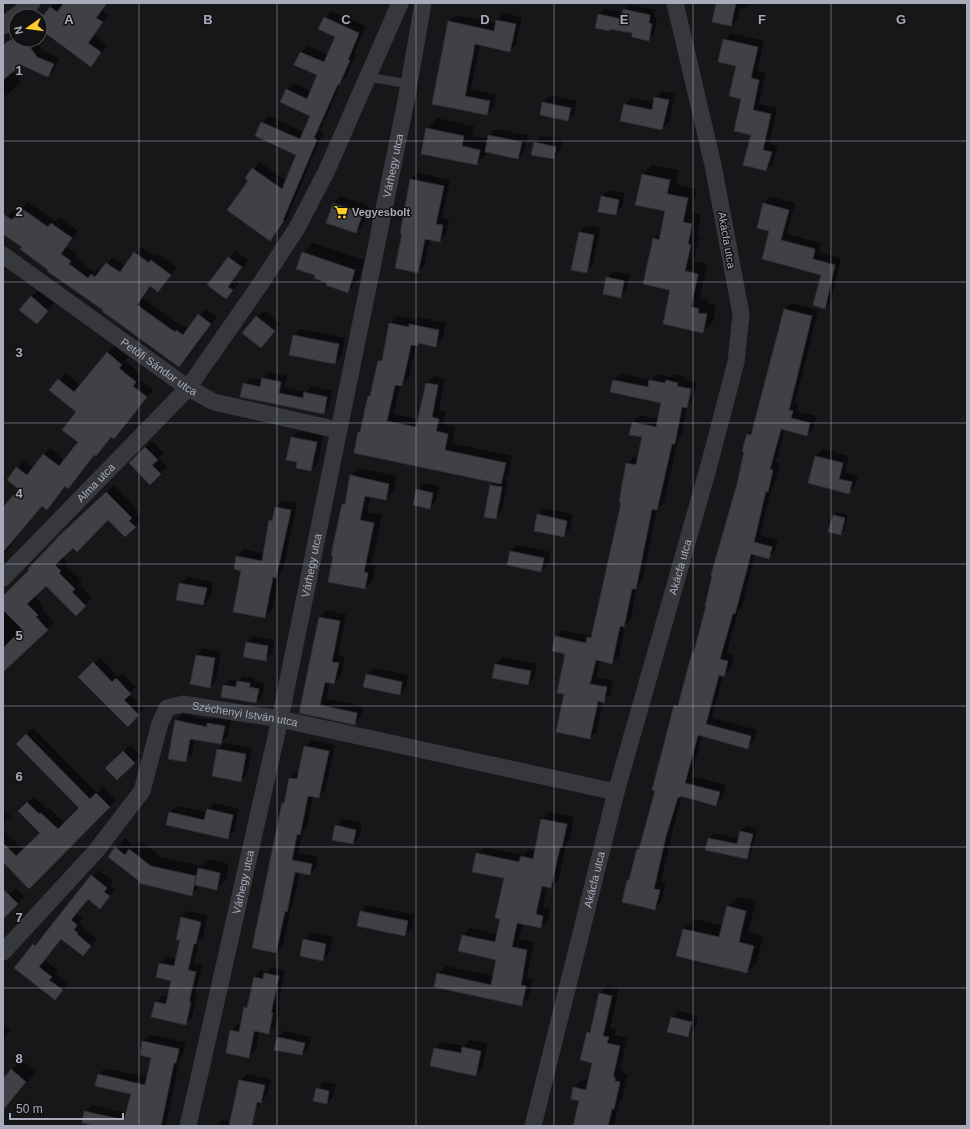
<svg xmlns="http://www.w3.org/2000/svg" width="970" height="1129" viewBox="0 0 970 1129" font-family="Arial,sans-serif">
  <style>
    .shadow { fill: #0007 }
    .building { fill: #414046; stroke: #313035 }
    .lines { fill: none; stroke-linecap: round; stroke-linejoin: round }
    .lane { stroke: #37383e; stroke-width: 9 }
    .street { stroke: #37383e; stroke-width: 17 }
    .grid { fill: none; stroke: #a8abb9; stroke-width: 1; stroke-opacity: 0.55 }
    .labels { text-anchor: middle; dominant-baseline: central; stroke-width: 3; stroke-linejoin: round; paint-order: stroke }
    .street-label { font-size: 11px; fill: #a8abb9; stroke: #121114 }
    .poi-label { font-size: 11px; font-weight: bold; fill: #a8abb9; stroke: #121114; text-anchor: start }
    .grid-label { font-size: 13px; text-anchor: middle; font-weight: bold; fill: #a8abb9; stroke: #121114; stroke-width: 3; stroke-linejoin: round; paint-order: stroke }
  </style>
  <rect width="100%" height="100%" fill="#171619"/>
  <g class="shadow">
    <path d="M55,3H60L64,6L65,3H108L102,11L109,15L94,35L107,45L91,65L40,27V21Z"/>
    <path d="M717,3H751L745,9L740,8L738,19L731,25Z"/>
    <path d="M629,4L655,10L654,17L657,18L654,34L648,40L634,32L611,28L609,30L599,15L605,9L623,12V10Z"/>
    <path d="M331,11L366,26L354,53L356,54L346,77L342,80L320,131L323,133L289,213L290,214L277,233L270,239L249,180L246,178L260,162L286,181L298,154L262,123L269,116L304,132L312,115L287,90L294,83L311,91L319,75L301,52L308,46L328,55L336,36L325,17Z"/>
    <path d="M504,13L522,17L516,44L510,51L480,44L471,89L496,95L494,107L487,114L433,103L449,22L456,15L497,23V20Z"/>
    <path d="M731,33L764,41L757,71L766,73L759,104L777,108L769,143L778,146L773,163L766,170L752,134L742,98L737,65L724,40Z"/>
    <path d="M16,35V40H35L43,51L59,58L54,70L48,76L21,64L12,71L21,82L6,96L3,92V48Z"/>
    <path d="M662,91L675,94L669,122L662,129L624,105L631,98L654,102L655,98Z"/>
    <path d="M550,95L577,101L574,113L568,120L543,102Z"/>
    <path d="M437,118L474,126L472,136L489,139V135L496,129L528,135L524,151L518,158L487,152V154L476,164L427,129Z"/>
    <path d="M542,136L563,140L560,151L553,158L535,143Z"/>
    <path d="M652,165L679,170L676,184L697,189L692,213L701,215L697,235H700L694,261L707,264L700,298L708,300L707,303L716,305L713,322L703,332L671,289L654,239L662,230L666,210L643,174Z"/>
    <path d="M418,173L450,180L442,218L449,219L446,234L439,241L430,239L424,266L418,272L403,233H401L411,179Z"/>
    <path d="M608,190L625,193L622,207L615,214L602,197Z"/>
    <path d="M341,196L369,206L363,225L356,232L328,222L334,203Z"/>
    <path d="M770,197L795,203L787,234L821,243L819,252L841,258L831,301L824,308L822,275L763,259L770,230L764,203Z"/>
    <path d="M28,202L55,221L59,217L78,231L66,247L77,254L75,257L94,272L98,268L101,271L113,257L126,266L141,247L155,257L158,254L177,268L158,291L151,286L143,298L181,326L183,325L189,329L205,309L217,317L186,360L179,366L3,232V222L7,217L13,211L18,214Z"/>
    <path d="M587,226L600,228L593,265L586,272L580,232Z"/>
    <path d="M313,243L365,260L358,281L348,291L328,282L303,253Z"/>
    <path d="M236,251L248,260L234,279L239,283L226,298L229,258Z"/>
    <path d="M614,271L630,275L627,290L620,297L607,278Z"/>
    <path d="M38,290L54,303L37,323L31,297Z"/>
    <path d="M791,303L818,310L795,403L799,404L797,411L816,416L814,428L807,434L785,429L776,462L780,463L774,484L772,486L760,535L778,540L775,551L768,558L755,554L742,606L738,610L727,653L734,655L731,669L723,675L712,718L757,730L754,741L747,748L702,735L692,776L726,785L722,798L715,805L682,796L673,829L661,882L666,883L661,902L655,909L628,880L631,876L638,849L640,847L656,790L675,706L680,701L693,652L696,650L738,484L748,434L754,428L785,309Z"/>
    <path d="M264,310L280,324L267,340L257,317Z"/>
    <path d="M397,316L415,320L418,317L446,323L443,338L436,345L420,342L416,345L409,378L402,385H400L394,414L418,419L427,383L434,376L445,378L439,410L446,412L443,424L455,427L452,443L512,456L508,476L504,480L508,481L502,511L495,518L491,485L495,482L355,453L359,432L362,430L368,396L372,393L379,361L384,356L390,324Z"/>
    <path d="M300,329L345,338L342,356L335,363L294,335Z"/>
    <path d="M114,346L128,357L125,361L142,375L139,379L153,390L120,431L112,436L103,448L96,455L95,454L74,481L68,487L66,486L47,509L42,505L10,543L12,545L3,555V509L20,489L17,468L24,461L33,468L50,448L65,460L79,442L77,412L51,390L66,373L81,386Z"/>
    <path d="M269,372L287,376L285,387L306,392L312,386L332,391L329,406L323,413L244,384L250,378L262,380Z"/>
    <path d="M621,374L651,380L657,374L671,377L673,374L684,376L683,379L697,382L693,400L687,406L681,437L678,440L664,502L657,509L642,581L637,586L631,619L625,625L619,656L612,662L600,660L596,677L613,681L610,695L603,701L597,731L590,738L565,694L567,653L556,637L563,630L590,636L593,633L622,502L627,464L634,457L639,458L643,436L630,434L633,422L640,415L658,419L662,402L614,380Z"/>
    <path d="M298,431L323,436L318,463L311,470L298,461L292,437Z"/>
    <path d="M152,441L164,453L158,458L167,467L150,484L130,463Z"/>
    <path d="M823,449L849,456L845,472L858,476L855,486L848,493L809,483L816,456Z"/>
    <path d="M359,468L396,476L394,491L386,499L371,496L367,512L382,515L371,565L375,566L373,580L365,588L343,504L346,500L351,476Z"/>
    <path d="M424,483L439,486L436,501L429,508L417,490Z"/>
    <path d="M114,485L138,510L136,513L142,519L125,536L108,519L73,547L62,557L68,563L66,565L82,581L79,584L92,598L76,615L46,585L34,596L44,607L42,609L54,622L3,670V598L69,528Z"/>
    <path d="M282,500L297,503L283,570L279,575L272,610L265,617L237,556L244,549L264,554L270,521L274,518L276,507Z"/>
    <path d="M545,508L573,514L570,529L563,536L538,515Z"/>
    <path d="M837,512L848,515L844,531L841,534L834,515Z"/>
    <path d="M517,545L550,552L548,565L541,571L511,551Z"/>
    <path d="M187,577L213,582L210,598L203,604L180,584Z"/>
    <path d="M327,610L346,614L338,655L345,657L341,676L334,683L330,682L326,699L363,706L361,717L354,724L300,712L320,617Z"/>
    <path d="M254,636L275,640L272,653L265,660L247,642Z"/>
    <path d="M203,648L221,652L216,680L209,687L197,655Z"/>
    <path d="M100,657L118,677L122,673L136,687L129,694L144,709L128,725L80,677Z"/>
    <path d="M503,657L537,664L534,678L527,684L493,677L496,664Z"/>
    <path d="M374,668L408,675L406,687L399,694L367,675Z"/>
    <path d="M243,676L255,678L254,681L264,683L262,697L256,702L224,685L230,680L238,681Z"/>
    <path d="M182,714L212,720L215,717L231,720L228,736L221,743L195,739L192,754L185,761L176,721Z"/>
    <path d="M33,728L97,793L103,787L116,800L29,888L3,860V830L24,850L41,833L19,811L34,796L47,809L48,807L65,823L81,808L17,744Z"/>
    <path d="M312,740L335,745L325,791L319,797L313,796L307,827L303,831L298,853L318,857L316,868L310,874L300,872L293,904L291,907L283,945L276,952L283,804L286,802L290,778L297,772H300L305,747Z"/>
    <path d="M224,743L252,748L247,774L240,781L218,749Z"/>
    <path d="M130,745L141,756L117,779L107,768Z"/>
    <path d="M214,803L239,809L234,831L227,838L170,812L177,806L207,812L208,810Z"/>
    <path d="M3,809L11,816L3,824Z"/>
    <path d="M550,812L574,817L570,839L566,843L559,880L551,887L547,886L543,907L550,909L548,919L541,927L523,923L519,939L534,942L527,977L533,978L529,998L522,1005L438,974L446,966L494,976L497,959L463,935L470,928L498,934L501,918L505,878L477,854L484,847L524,855L529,849L536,851L542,819Z"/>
    <path d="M343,819L362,823L360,836L353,843L336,826Z"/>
    <path d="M746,826L757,829L751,853L746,858L706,850L709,838L714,833L739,839L741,831Z"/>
    <path d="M125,838L134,846L139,840L161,857L201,866L208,859L229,864L226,879L217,889L201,885L192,894L140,880L109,856Z"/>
    <path d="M98,870L113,881L110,885L115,889L106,901L88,898L77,914L83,918L79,923L84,927L83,928L97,939L83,955L62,938L45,960L57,970L55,973L68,983L61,992L16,968L34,945L40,938L41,939Z"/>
    <path d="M16,888L24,897L3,918V891L8,896Z"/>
    <path d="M738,897L756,901L748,932L763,936L757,962L747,972L684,929L694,919L723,926L728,906Z"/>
    <path d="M367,905L414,915L412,928L405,935L361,912Z"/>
    <path d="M188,911L207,915L203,936L199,940L194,963L202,965L195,995L197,996L192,1017L186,1024L156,1002L163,996L169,997L172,980L160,963L167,957L176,959L181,940V918Z"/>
    <path d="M311,933L333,937L329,953L323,960L304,940Z"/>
    <path d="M272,967L285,970L278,1006L280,1007L276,1026L269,1033L259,1031L256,1050L249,1056L231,1031L238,1024L242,1025L245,1008L249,1004L255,977L261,970L267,972Z"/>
    <path d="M608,985L619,988L610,1028L616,1029L615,1035L627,1038L620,1069H623L622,1073L628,1074L622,1100L619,1103L614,1126H574L580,1100L574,1087L582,1080L589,1081L593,1062L588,1032L592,1028L600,993Z"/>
    <path d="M679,1011L698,1016L695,1029L688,1036L672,1018Z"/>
    <path d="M3,1023L11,1030L3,1040Z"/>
    <path d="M284,1031L311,1037L309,1048L302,1054L277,1038Z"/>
    <path d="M150,1035L186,1042L183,1055L180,1058L166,1126H100L85,1112L92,1105L127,1113L132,1093L99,1075L105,1068L147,1077L152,1057L143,1041Z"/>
    <path d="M470,1040L487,1044L482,1068L476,1075L435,1048L441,1042L464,1046Z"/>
    <path d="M22,1060L36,1072L3,1110V1080Z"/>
    <path d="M247,1074L271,1079L267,1095L254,1111L247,1126H216L222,1119L232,1121L240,1081Z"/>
    <path d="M323,1082L336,1084L333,1096L327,1103L317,1089Z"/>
  </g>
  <g class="building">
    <path d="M64,3H107L96,18L103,22L88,43L101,52L91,67L40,29V20L50,7L57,12Z"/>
    <path d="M716,3H736L731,26L712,22Z"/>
    <path d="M623,9L650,15L649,23L652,24L649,41L632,37V33L610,29L609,31L595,28L598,14L621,19Z"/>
    <path d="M324,17L359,33L348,60H350L339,85L338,84L314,138L317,140L283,220L284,221L270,241L227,210L248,181L245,178L252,168L282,189L296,155L255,136L261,122L300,139L310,116L280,102L286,89L307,99L317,75L294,65L300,52L324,62L335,37L318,29Z"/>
    <path d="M496,20L516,24L510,52L475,44L465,96L490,101L487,115L432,104L448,21L494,31Z"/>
    <path d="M723,39L758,47L751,78L759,80L753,110L771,114L763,150L772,152L766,171L743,165L751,135L734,131L741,99L729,96L736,66L718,62Z"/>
    <path d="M10,40H25L37,57L54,64L48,77L21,65L3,80V45Z"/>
    <path d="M654,97L669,100L662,130L620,121L624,104L652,110Z"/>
    <path d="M542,102L571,108L568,121L540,115Z"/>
    <path d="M426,128L464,136L462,146L480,150L477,165L421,154Z"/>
    <path d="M488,135L522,142L518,159L485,152Z"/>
    <path d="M534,142L556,147L554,159L531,155Z"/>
    <path d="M642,174L670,180L667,194L688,198L683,222L692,224L688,244L691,245L685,271L698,274L691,307L699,309L698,313L707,314L703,333L663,324L670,290L643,284L653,238L659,240L665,211L635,205Z"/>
    <path d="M410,179L444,186L436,224L443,225L440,242L425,239L418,273L395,268L402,234H400Z"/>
    <path d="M601,196L619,200L616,215L598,212Z"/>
    <path d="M333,203L363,213L356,233L326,223Z"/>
    <path d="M763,203L789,210L781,240L815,249L813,259L835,265L825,309L813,305L821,275L762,259L769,231L757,228Z"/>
    <path d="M21,208L48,227L51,223L72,238L61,254L71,261L69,264L88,278L91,274L95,277L106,263L120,272L134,252L149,263L151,260L171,275L158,292L150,286L137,305L175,332L176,330L183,335L198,314L211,324L179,367L102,311L103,310L47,271L48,270L20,249L22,247L3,234V214L12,220Z"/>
    <path d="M579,232L594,235L587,273L571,270Z"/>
    <path d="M302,252L355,270L348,293L326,285L327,283L314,278L315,275L296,269Z"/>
    <path d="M228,257L242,267L228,287L233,290L226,299L207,285Z"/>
    <path d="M606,277L624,281L621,298L603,294Z"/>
    <path d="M31,296L48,311L37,324L19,310Z"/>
    <path d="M784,309L812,316L789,410L793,411L791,418L810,423L807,436L781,429L770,469L773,470L768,492L766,491L754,542L772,547L769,559L751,554L735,614L733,613L720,659L728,661L724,677L719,675L706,724L751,736L748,749L698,735L685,783L720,792L716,806L681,796L680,798L678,797L666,836L654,889L660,890L655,910L622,902L627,880H629L637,849H639L655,791L652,790L674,705L678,706L692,652H694L706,606H705L712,576L711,575L737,484L744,452L742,451L747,434L751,435Z"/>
    <path d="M256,316L275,331L261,348L242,333Z"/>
    <path d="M389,323L409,327V324L439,330L436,347L418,343V346L411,345L402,386L395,385L387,421L416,427L426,383L438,385L432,417L439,419L436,431L448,434L445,450L506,463L501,484L354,453L358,432H360L368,396H370L378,361H382Z"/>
    <path d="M293,335L339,344L335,364L289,355Z"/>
    <path d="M107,352L122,365L119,368L136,382L133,386L147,397L114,439L111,437L96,456L94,455L68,489L65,486L47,510L42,506L3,552V507L19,489L7,480L16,467L27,475L43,454L59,466L78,442L62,430L76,412L49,390L58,379L74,392Z"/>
    <path d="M262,378L281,382L279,393L303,398L304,392L327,397L324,414L240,397L243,383L260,387Z"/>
    <path d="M613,380L648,387L649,380L665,383L666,380L678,383L677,386L691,389L687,408L682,407L675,444H672L657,510L652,509L636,589H632L624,627L620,626L612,664L596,660L590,684L607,687L604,703L598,701L590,739L556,732L564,694L557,693L565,654L552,651L555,636L586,643L587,637L591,638L621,503L619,502L626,463L636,465L642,437L629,435L632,422L656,427L661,403L610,392Z"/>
    <path d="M291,437L317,442L311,471L296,468L297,462L286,460Z"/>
    <path d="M145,447L158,460L152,465L161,474L150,485L129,463Z"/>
    <path d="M815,456L843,463L839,479L852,482L849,494L808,483Z"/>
    <path d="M350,475L389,484L386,500L365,496L360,520L374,523L364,572L368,573L365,589L328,582L333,556L331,555L342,504H345Z"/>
    <path d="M490,485L502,487L496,519L484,517Z"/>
    <path d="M416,489L433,493L430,509L413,505Z"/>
    <path d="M106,492L132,518L129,521L136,527L125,537L108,520L77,552L73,548L55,565L61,571L59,573L75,589L72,592L86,606L76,616L46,586L27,604L38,615L36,617L48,630L3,672V648L22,629L3,610V596L29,570L28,569L60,535Z"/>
    <path d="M275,507L291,510L276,578L273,577L265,618L233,612L241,571L234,569L236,556L262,561L269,520L272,521Z"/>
    <path d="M537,514L567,521L564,537L534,531Z"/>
    <path d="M833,515L845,518L841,535L828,532Z"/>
    <path d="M510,551L544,558L541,572L507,565Z"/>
    <path d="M179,583L207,588L203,605L176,600Z"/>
    <path d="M319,617L340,621L332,662L339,663L334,684L325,682L320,705L357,713L355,725L299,713Z"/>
    <path d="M246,642L268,646L266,661L243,657Z"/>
    <path d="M196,655L215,658L210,688L190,684Z"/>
    <path d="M93,662L112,682L116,678L131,694L124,700L139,715L128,727L78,677Z"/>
    <path d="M495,664L531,671L528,685L492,678Z"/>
    <path d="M366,674L402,682L400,695L363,687Z"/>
    <path d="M237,681L250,683L249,687L259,689L256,703L221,697L223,685L236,687Z"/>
    <path d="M175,720L207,727V723L225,726L221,744L190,739L186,762L168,759Z"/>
    <path d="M26,734L90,799L96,793L110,807L29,889L3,862V843L16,856L40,833L18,811L27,802L39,814L41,813L58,829L79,808L16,744Z"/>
    <path d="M304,746L329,751L319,798L308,796L300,835L297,834L292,860L312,864L310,875L295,872L287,912L285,911L276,953L252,948L282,803L284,804L289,778L297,779Z"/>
    <path d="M217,749L246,754L241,782L212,776Z"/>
    <path d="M123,751L135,763L117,780L105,768Z"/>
    <path d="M207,809L233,815L228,839L166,825L169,812L204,820Z"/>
    <path d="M541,819L567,824L562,848L560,847L551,888L542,886L536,914L543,916L541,928L517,923L512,947L527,950L521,985L526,986L522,1006L434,987L437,973L491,985L496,960L458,951L462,935L495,942L500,919L495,918L504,878L472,872L476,853L519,862L521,856L533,859Z"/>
    <path d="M335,825L356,830L353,844L332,840Z"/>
    <path d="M740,831L753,834L747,859L705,850L708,838L737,844Z"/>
    <path d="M115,847L125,855L129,849L151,866L196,876L192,896L138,883L139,881L108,857Z"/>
    <path d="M198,868L220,873L217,890L195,885Z"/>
    <path d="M91,875L107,888L104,892L110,896L100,909L88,899L71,920L77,925L74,930L78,933L77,934L91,946L83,956L61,939L39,967L52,977L49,980L63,990L55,1000L14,968L33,944L35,946Z"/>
    <path d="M3,889L18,904L3,919Z"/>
    <path d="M727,906L746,911L739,942L754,946L747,973L676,956L683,929L719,937Z"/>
    <path d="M360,911L408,921L405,936L357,926Z"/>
    <path d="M181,917L201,922L196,944H194L188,970L196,972L189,1002H191L186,1025L151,1017L155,1002L166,1004L171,981L156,977L159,963L174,966L180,940H176Z"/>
    <path d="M303,939L326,944L323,961L300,956Z"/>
    <path d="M264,973L279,976L271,1013H273L269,1034L254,1031L249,1058L226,1053L230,1030L239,1032L244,1007L247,1008L254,977L263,979Z"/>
    <path d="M599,993L612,996L603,1036L609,1037L607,1043L620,1046L613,1077H615V1081L620,1082L614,1109H612L608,1126H573L579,1101L571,1099L573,1087L586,1090L592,1063L580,1060L587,1032L590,1033Z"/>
    <path d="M671,1017L692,1022L688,1037L667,1032Z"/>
    <path d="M277,1037L305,1043L302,1055L274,1050Z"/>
    <path d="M142,1041L179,1049L176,1063H174L161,1126H95L82,1123L84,1111L124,1120L131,1094L95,1086L98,1074L145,1085L151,1058L140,1055Z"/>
    <path d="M462,1047L481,1051L476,1076L430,1066L434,1048L461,1053Z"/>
    <path d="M11,1069L26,1082L3,1110V1079Z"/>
    <path d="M239,1080L265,1085L261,1103L257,1102L252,1126H229Z"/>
    <path d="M316,1088L329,1091L327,1104L313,1101Z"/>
  </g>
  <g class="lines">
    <path class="lane" d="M368,77L409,84"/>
    <g class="street">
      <path d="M3,26L32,3"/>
      <path id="s1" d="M3,255L188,388L214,402L338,430"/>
      <path id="s2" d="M3,578L188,388L259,286L297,228L327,170L400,3"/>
      <path id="s3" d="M3,952L96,851L142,791L160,723L167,708L183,704L280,719L616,792"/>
      <path id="s4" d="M188,1126L280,719L406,101L423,3"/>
      <path id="s5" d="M533,1126L616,792L708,469L736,362L741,314L713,165L675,3"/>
    </g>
  </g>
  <path class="grid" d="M139,3V1126M277,3V1126M416,3V1126M554,3V1126M693,3V1126M831,3V1126M3,141H967M3,282H967M3,423H967M3,564H967M3,706H967M3,847H967M3,988H967"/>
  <defs>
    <symbol id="supermarket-bare" viewBox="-9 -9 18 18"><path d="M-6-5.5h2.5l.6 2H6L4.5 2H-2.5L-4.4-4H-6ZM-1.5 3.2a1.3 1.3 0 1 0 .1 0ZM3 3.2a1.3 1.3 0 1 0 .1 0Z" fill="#fdcd2a" stroke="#121114" stroke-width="2.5" paint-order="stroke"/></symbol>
  </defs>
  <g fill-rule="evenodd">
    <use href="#supermarket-bare" x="331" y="202" width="20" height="20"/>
  </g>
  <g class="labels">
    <g class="street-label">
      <text stroke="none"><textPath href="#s4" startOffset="982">Várhegy utca</textPath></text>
      <text transform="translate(727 240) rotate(80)">Akácfa utca</text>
      <text stroke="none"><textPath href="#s1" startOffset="192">Petőfi Sándor utca</textPath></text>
      <text stroke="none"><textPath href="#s2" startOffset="133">Alma utca</textPath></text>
      <text stroke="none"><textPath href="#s4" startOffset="574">Várhegy utca</textPath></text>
      <text stroke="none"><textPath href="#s5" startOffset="578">Akácfa utca</textPath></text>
      <text stroke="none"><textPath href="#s3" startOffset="379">Széchenyi István utca</textPath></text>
      <text stroke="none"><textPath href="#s5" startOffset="254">Akácfa utca</textPath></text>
      <text stroke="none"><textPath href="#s4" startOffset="250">Várhegy utca</textPath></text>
    </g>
    <g class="poi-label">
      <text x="352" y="212">Vegyesbolt</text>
    </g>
  </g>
  <g class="grid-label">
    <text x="69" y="24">A</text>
    <text x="208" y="24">B</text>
    <text x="346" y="24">C</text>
    <text x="485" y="24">D</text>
    <text x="624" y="24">E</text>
    <text x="762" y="24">F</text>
    <text x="901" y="24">G</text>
    <text x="19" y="75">1</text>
    <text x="19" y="216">2</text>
    <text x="19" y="357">3</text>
    <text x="19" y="498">4</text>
    <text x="19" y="640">5</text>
    <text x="19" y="781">6</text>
    <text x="19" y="922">7</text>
    <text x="19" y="1063">8</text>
  </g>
  <rect width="970" height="1129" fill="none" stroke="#a8abb9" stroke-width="8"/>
  <g transform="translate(28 28) rotate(256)"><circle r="19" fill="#121114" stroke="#4e4f56"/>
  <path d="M0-3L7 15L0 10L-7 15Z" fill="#fdcd2a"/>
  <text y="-6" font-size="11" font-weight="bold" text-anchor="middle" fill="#a8abb9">N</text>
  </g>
  <path d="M10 1113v6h113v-6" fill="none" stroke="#a8abb9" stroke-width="2"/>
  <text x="16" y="1113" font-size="12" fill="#a8abb9" stroke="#121114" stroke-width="3" paint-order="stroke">50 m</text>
</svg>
